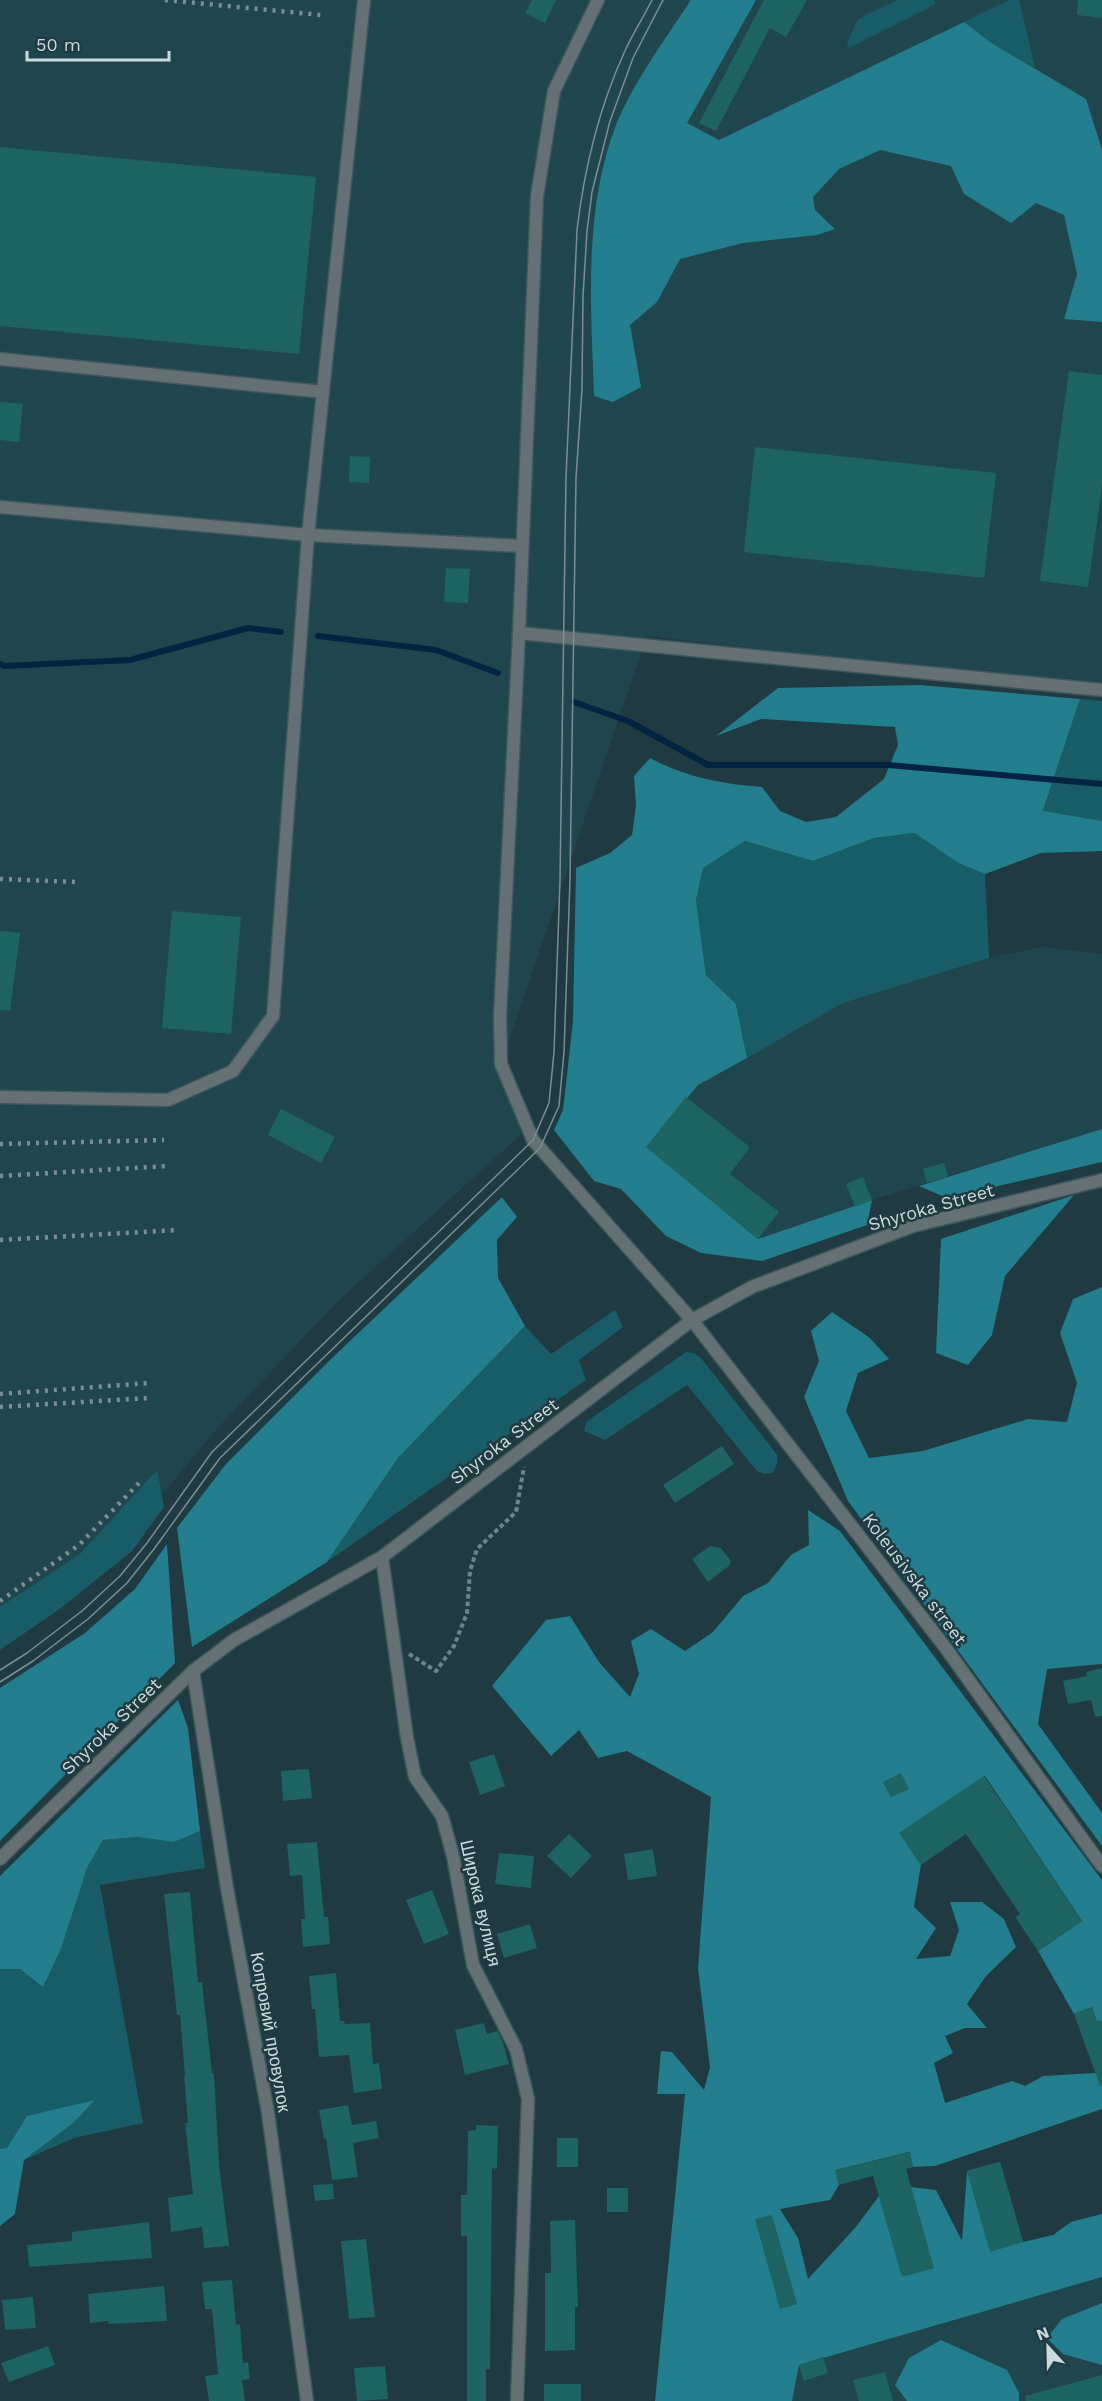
<svg xmlns="http://www.w3.org/2000/svg" width="1102" height="2401" viewBox="0 0 1102 2401" font-family="'Work Sans',sans-serif">
  <style>
    .built { fill: #20464d }
    .green { fill: #185c68 }
    .forest { fill: #227d8d }
    .lines { fill: none; stroke-linecap: round; stroke-linejoin: round }
    .stream { stroke: #022341; stroke-width: 6 }
    .building { fill: #1c6361 }
    .service-casing { stroke: #3e575c; stroke-width: 15 }
    .minor-casing { stroke: #3e575c; stroke-width: 15 }
    .tertiary-casing { stroke: #3e575c; stroke-width: 15 }
    .path { stroke: #6e8388; stroke-width: 4; stroke-dasharray: 4.5 3; stroke-linecap: butt }
    .service { stroke: #657075; stroke-width: 12 }
    .minor { stroke: #657075; stroke-width: 12 }
    .tertiary { stroke: #657075; stroke-width: 12 }
    .tram { stroke: #7a8f93; stroke-width: 1.5 }
    .rail { stroke: #7a8f93; stroke-width: 4.5; stroke-dasharray: 3 6; stroke-linecap: butt }
    .labels { text-anchor: middle; dominant-baseline: central; stroke-width: 5; stroke-linejoin: round; paint-order: stroke }
    .street-label { font-size: 18px; fill: #cbdadd; stroke: #1f3a40 }
  </style>
  <rect width="100%" height="100%" fill="#1f3a40"/>
  <g class="built">
    <path d="M0,0H1102V688L647,636L501,1064L527,1129L336,1303L214,1432L109,1559L0,1627Z"/>
    <path d="M1043,947L1102,954V1129L872,1200L758,1239L646,1147L698,1085L843,1003L989,958Z"/>
    <path d="M1102,2277V2401H673L823,2357Z"/>
  </g>
  <g class="green">
    <path d="M897,0H934L936,4L849,48L847,43L858,19Z"/>
    <path d="M1009,0H1019L1035,68L990,42L964,22Z"/>
    <path d="M1080,699L1102,701V821L1043,812Z"/>
    <path d="M916,833L958,863L985,874L989,958L843,1003L747,1058L736,1004L706,975L696,900L703,867L745,841L813,861L874,838Z"/>
    <path d="M615,1310L623,1327L579,1360L586,1380L327,1562L398,1458L525,1326L551,1354Z"/>
    <path d="M686,1352L694,1353L701,1358L775,1452C780,1459 777,1467 772,1473L764,1474L757,1471L687,1385L605,1440L584,1431L586,1422Z"/>
    <path d="M157,1470L164,1507L132,1551L61,1608L0,1650V1607L80,1554Z"/>
    <path d="M200,1831L205,1868L100,1885L143,2123L74,2138L24,2160L72,2124L27,2116L7,2148L0,2149V1969H20L43,1986L61,1949L87,1868L103,1840L137,1837L174,1842Z"/>
  </g>
  <g class="forest">
    <path d="M691,0H756L687,123L719,140L964,22L990,42L1086,99L1102,150V322L1064,319L1077,274L1064,215L1036,203L1011,223L964,194L951,166L880,150L839,169L813,197L815,210L835,229L817,235L743,243L680,259L657,302L630,325L641,387L613,402L594,396C591,306 583,211 616,125C634,81 665,40 691,0Z"/>
    <path d="M920,685L1080,699L1043,811L1102,821V851L1041,853L985,874L958,863L915,833L874,838L813,861L745,841L703,868L696,900L706,975L736,1004L747,1058L698,1085L647,1147L758,1239L872,1200L867,1225L762,1261L701,1253L666,1236L621,1189L594,1181L554,1130L563,1110L573,1021L576,868L610,853L632,835L636,806L634,776L650,758C685,777 722,784 762,787L780,811L806,822L836,817L884,779L898,745L895,727L761,719L716,736L778,688Z"/>
    <path d="M1102,1129V1162L947,1198L919,1186Z"/>
    <path d="M1074,1195L1005,1276L992,1335L968,1365L936,1353L941,1239Z"/>
    <path d="M502,1197L517,1217L497,1240L498,1278L525,1326L398,1458L327,1562L192,1647L177,1528L226,1464L332,1358Z"/>
    <path d="M1102,1287V1664L1047,1669L1038,1724L1102,1813V1846L848,1501L804,1397L819,1361L811,1331L832,1312L870,1338L889,1359L858,1373L846,1411L869,1458L923,1451L1028,1419L1067,1422L1077,1383L1060,1333L1073,1299Z"/>
    <path d="M808,1510L840,1531L1102,1880V2021L1097,2022L1092,2007L1074,2014L1038,1951L1082,1921L985,1776L900,1833L921,1865L914,1907L936,1928L916,1959L950,1956L959,1930L950,1902H982L1004,1919L1016,1947L986,1976L967,2004L987,2028H965L945,2036L953,2053L934,2063L945,2103L1012,2081L1025,2086L1043,2076L1095,2073L1102,2071V2109L935,2166L913,2167L909,2152L836,2170L839,2185L830,2200L780,2209L798,2238L808,2279L855,2228L879,2196L911,2187L936,2190L962,2241L967,2171L1000,2162L1023,2242L1053,2235L1071,2222L1102,2214V2277L799,2365L792,2401H655L685,2094H657L661,2051L672,2052L704,2090L710,2067L698,1968L711,1797L627,1751L598,1758L579,1730L551,1756L492,1686L546,1620L570,1616L599,1662L630,1697L639,1674L631,1641L651,1629L685,1651L713,1632L743,1596L768,1583L791,1555L809,1545Z"/>
    <path d="M167,1544L175,1663L0,1841V1688L85,1633L135,1589Z"/>
    <path d="M178,1700L188,1728L200,1831L174,1842L137,1837L103,1840L87,1868L61,1949L43,1987L20,1969H0V1876Z"/>
    <path d="M95,2100L72,2124L24,2160L15,2214L0,2226V2149L7,2148L27,2116Z"/>
    <path d="M1102,2303V2365L1063,2354L1047,2338L1062,2319Z"/>
    <path d="M941,2340L1007,2370L1019,2393V2401H907L895,2385L909,2358Z"/>
  </g>
  <g class="lines">
    <g class="stream">
      <path d="M318,636L436,650L498,673"/>
      <path d="M0,664L4,666L130,660L248,628L281,632"/>
      <path d="M574,702L628,721L708,765H888L1102,784"/>
    </g>
  </g>
  <g class="building">
    <path d="M532,0H556L545,23L525,13Z"/>
    <path d="M764,0H807L786,37L770,28L716,131L699,123Z"/>
    <path d="M1078,0H1102V18L1077,15Z"/>
    <path d="M0,147L316,177L299,354L0,326Z"/>
    <path d="M1069,371L1102,375V485L1088,587L1040,581Z"/>
    <path d="M0,402L23,404L19,442L0,440Z"/>
    <path d="M755,447L996,473L984,578L744,552Z"/>
    <path d="M350,456L370,457L369,483L349,482Z"/>
    <path d="M446,568L470,569L468,603L444,602Z"/>
    <path d="M172,911L241,917L231,1034L162,1028Z"/>
    <path d="M0,931L20,933L10,1011L0,1010Z"/>
    <path d="M686,1097L750,1147L730,1174L779,1212L758,1239L646,1147Z"/>
    <path d="M281,1109L335,1137L321,1163L268,1135Z"/>
    <path d="M944,1163L948,1177L927,1183L923,1169Z"/>
    <path d="M863,1177L872,1200L855,1207L846,1184Z"/>
    <path d="M722,1446L734,1464L675,1503L663,1485Z"/>
    <path d="M710,1546L721,1548L731,1561L729,1566L708,1582L692,1559Z"/>
    <path d="M1102,1668V1716L1095,1717L1091,1700L1068,1704L1063,1681L1087,1676L1086,1672Z"/>
    <path d="M494,1754L505,1786L480,1795L469,1762Z"/>
    <path d="M309,1769L312,1798L283,1801L281,1771Z"/>
    <path d="M901,1773L909,1789L891,1797L883,1782Z"/>
    <path d="M984,1776L1082,1921L1038,1951L1015,1917L1020,1914L966,1834L921,1865L899,1833Z"/>
    <path d="M569,1834L592,1856L571,1878L547,1856Z"/>
    <path d="M317,1842L322,1896L324,1917H328L330,1944L303,1947L301,1919H305L302,1875L290,1876L287,1844Z"/>
    <path d="M653,1849L657,1876L628,1880L624,1854Z"/>
    <path d="M499,1853L534,1856L531,1888L495,1884Z"/>
    <path d="M432,1890L449,1934L424,1944L406,1900Z"/>
    <path d="M190,1892L198,1982H202L212,2073H214L219,2165L229,2246L204,2248L202,2227L171,2232L168,2198L193,2194L185,2123H188L184,2076H185L180,2015H177L164,1894Z"/>
    <path d="M530,1924L537,1948L504,1958L497,1934Z"/>
    <path d="M336,1973L340,2021H344L345,2024L370,2023L373,2064L379,2063L382,2089L354,2093L349,2055L319,2057L315,2009H312L309,1976Z"/>
    <path d="M1092,2007L1097,2022L1102,2021V2086H1100L1074,2014Z"/>
    <path d="M484,2023L487,2034L498,2031L503,2043L509,2064L465,2075L455,2030Z"/>
    <path d="M348,2105L352,2125L376,2121L379,2138L353,2143L358,2177L332,2180L326,2138L324,2139L319,2110Z"/>
    <path d="M476,2125L498,2126L497,2169L492,2168L490,2369H486V2401H467V2236H461V2195H467L468,2131L476,2130Z"/>
    <rect x="557" y="2138" width="21" height="29"/>
    <path d="M910,2152L913,2167L906,2169L934,2268L902,2277L873,2176L839,2185L835,2170Z"/>
    <path d="M1000,2162L1023,2242L990,2252L967,2171Z"/>
    <path d="M333,2184L334,2199L315,2201L313,2185Z"/>
    <rect x="607" y="2188" width="21" height="24"/>
    <path d="M772,2215L797,2304L780,2309L755,2219Z"/>
    <path d="M575,2220L578,2307H575V2350L545,2351V2273H551L550,2221Z"/>
    <path d="M149,2222L152,2258L29,2267L27,2245L72,2241V2232Z"/>
    <path d="M366,2239L375,2317L349,2319L341,2241Z"/>
    <path d="M232,2280L236,2325L240,2324L243,2363L248,2362L250,2379L242,2380L245,2401H209L205,2376L218,2374L212,2309H205L202,2282Z"/>
    <path d="M164,2286L167,2321L109,2324L108,2321L90,2323L88,2294Z"/>
    <path d="M33,2297L36,2328L5,2330L2,2300Z"/>
    <path d="M48,2346L55,2365L9,2382L1,2363Z"/>
    <path d="M823,2357L828,2373L804,2381L799,2365Z"/>
    <path d="M385,2366L388,2399L357,2401L354,2368Z"/>
    <path d="M885,2372L893,2401H859L853,2380Z"/>
    <path d="M1102,2375V2401H1026L1025,2396Z"/>
    <rect x="544" y="2384" width="37" height="17"/>
  </g>
  <g class="lines">
    <defs>
      <g id="service">
        <path d="M0,359L323,392"/>
        <path d="M519,633L1102,690"/>
        <path d="M0,1097L168,1100L233,1071L273,1016L308,535L364,0"/>
      </g>
      <g id="minor">
        <path d="M598,0L554,91L537,196L519,633L500,1017L501,1064L533,1140L692,1320"/>
        <path d="M0,507L308,535L522,546"/>
        <path d="M382,1557L407,1738L415,1777L442,1816L453,1856L473,1965L516,2049L528,2099L517,2401"/>
        <path d="M193,1671L227,1888L268,2113L307,2401"/>
        <path d="M0,1859L193,1671L234,1640L382,1557L692,1320L752,1287L913,1226L1102,1180"/>
      </g>
      <path id="tertiary" d="M692,1320L945,1647L1102,1866"/>
    </defs>
    <use href="#service" class="service-casing"/>
    <use href="#minor" class="minor-casing"/>
    <use href="#tertiary" class="tertiary-casing"/>
    <path class="path" d="M409,1654L436,1671L454,1646L467,1613L470,1571L477,1549L516,1512L524,1467"/>
    <use href="#service" class="service"/>
    <use href="#minor" class="minor"/>
    <use href="#tertiary" class="tertiary"/>
    <g class="tram">
      <path d="M0,1670L27,1653L82,1611L120,1576L147,1543L212,1452L528,1145L533,1140L549,1103L554,1052L560,880L566,477L577,230C584,171 599,108 624,53C632,35 643,18 652,0"/>
      <path d="M0,1682L33,1661L88,1619L127,1583L154,1549L220,1458L540,1148L559,1106L564,1052L570,880L576,478L582,389L583,296L587,231L592,192L610,121L633,58L663,0"/>
    </g>
    <g class="rail">
      <path d="M165,0L321,15"/>
      <path d="M0,879L76,882"/>
      <path d="M0,1144L164,1140"/>
      <path d="M0,1176L168,1166"/>
      <path d="M0,1240L178,1230"/>
      <path d="M0,1394L149,1383"/>
      <path d="M0,1407L149,1398"/>
      <path d="M0,1601L79,1545L140,1482"/>
    </g>
  </g>
  <g class="labels">
    <g class="street-label">
      <text transform="translate(931 1207) rotate(-16)">Shyroka Street</text>
      <text transform="translate(504 1441) rotate(-37)">Shyroka Street</text>
      <text transform="translate(915 1579) rotate(53)">Koleusivska street</text>
      <text transform="translate(111 1726) rotate(-44)">Shyroka Street</text>
      <text transform="translate(481 1903) rotate(77)">Широка вулиця</text>
      <text transform="translate(271 2032) rotate(80)">Копровий провулок</text>
    </g>
  </g>
  <g transform="translate(1048 2347) rotate(338)" stroke="#1f3a40" stroke-width="4.5" paint-order="stroke">
  <path d="M0-4.5L10 22L0 15L-10 22Z" fill="#cbdadd"/>
  <text y="-9" font-size="16" font-weight="bold" text-anchor="middle" fill="#cbdadd">N</text>
  </g>
  <path d="M27 51v9h142v-9" fill="none" stroke="#cbdadd" stroke-width="3"/>
  <text x="36" y="51" font-size="18" fill="#cbdadd" stroke="#1f3a40" stroke-width="4.5" paint-order="stroke">50 m</text>
</svg>
